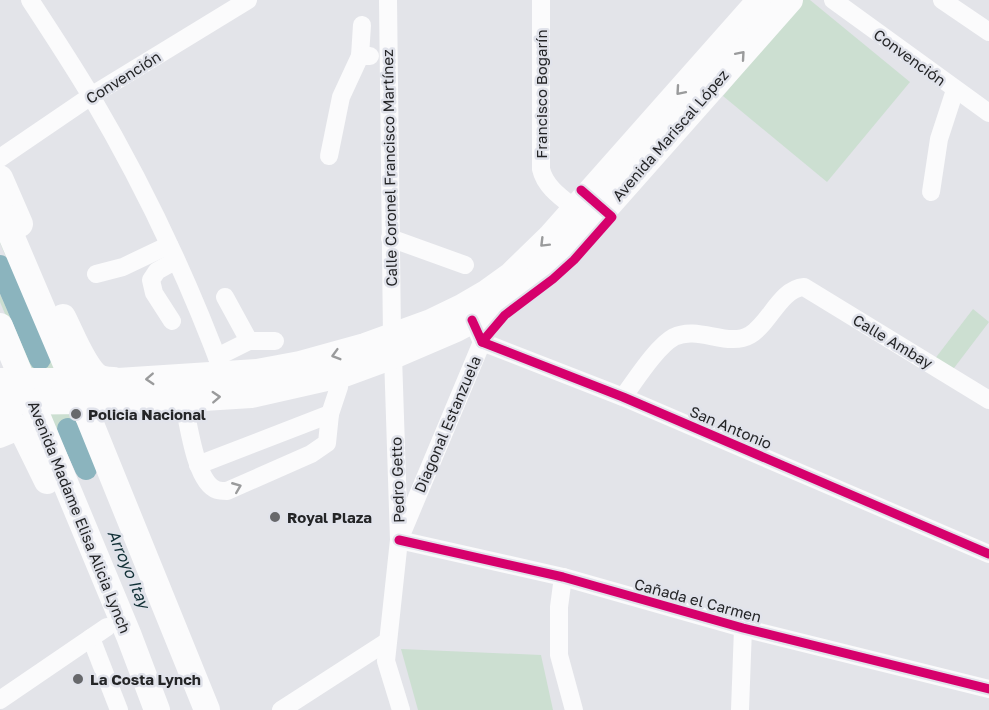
<svg xmlns="http://www.w3.org/2000/svg" width="989" height="710" viewBox="0 0 989 710" font-family="'Golos Text',sans-serif">
  <style>
    .green { fill: #ccdfd1 }
    .pier { fill: #e3e4e9 }
    .lines { fill: none; stroke-linecap: round; stroke-linejoin: round }
    .river { stroke: #8bb4be; stroke-width: 22 }
    .minor { stroke: #fbfbfc; stroke-width: 18 }
    .highway { stroke: #fbfbfc; stroke-width: 26 }
    .cycleway-casing { stroke: #e1e3eb; stroke-width: 13 }
    .cycleway { stroke: #d6006c; stroke-width: 9 }
    .oneway { stroke: #9a9b9c }
    .poi-dot { fill: #67686b; stroke: #e1e3eb; stroke-width: 2 }
    .labels { text-anchor: middle; dominant-baseline: central; stroke-width: 5; stroke-linejoin: round; paint-order: stroke }
    .street-label { font-size: 15px; fill: #242527; stroke: #e1e3eb }
    .poi-label { font-size: 15px; font-weight: bold; fill: #242527; stroke: #e1e3eb; text-anchor: start }
    .water-label { font-size: 16px; font-style: italic; fill: #113036; stroke: #e1e3eb }
  </style>
  <rect width="100%" height="100%" fill="#e3e4e9"/>
  <g class="green">
    <path d="M803,0H810L910,82L827,182L723,96Z"/>
    <path d="M0,232L60,374L30,373L0,302Z"/>
    <path d="M973,309L989,322L951,372L934,360Z"/>
    <path d="M46,411H76L87,435L62,445Z"/>
    <path d="M401,649L541,655L553,710H418Z"/>
  </g>
  <g class="pier">
    <path d="M0,243L42,341L41,342H21L0,294Z"/>
    <path d="M84,434L198,710H168L61,443Z"/>
  </g>
  <g class="lines">
    <g class="river">
      <path d="M0,266L40,359"/>
      <path d="M68,429L86,469"/>
    </g>
    <g class="minor">
      <path d="M30,0C51,32 72,64 91,96C143,184 189,281 224,376"/>
      <path d="M388,0L392,336"/>
      <path d="M541,0V169C545,187 562,198 576,209"/>
      <path d="M833,0L989,113"/>
      <path d="M942,0L989,32"/>
      <path d="M362,25L360,56H370"/>
      <path d="M329,156L341,97L360,56"/>
      <path d="M0,158L91,96L248,0"/>
      <path d="M931,192L939,139L955,90"/>
      <path d="M390,238L465,265"/>
      <path d="M96,274L123,267L169,245"/>
      <path d="M225,297L249,341"/>
      <path d="M472,320L482,342L623,397L989,554"/>
      <path d="M172,321L154,293L151,280L157,271L175,261"/>
      <path d="M393,356L399,540L386,661L401,710"/>
      <path d="M217,357L249,341H275"/>
      <path d="M623,397C635,381 657,346 674,337C698,325 728,348 750,335C770,323 780,289 804,287L989,400"/>
      <path d="M183,399C188,420 195,483 217,490C220,491 223,491 227,491L311,454L327,443L330,414L339,387V375"/>
      <path d="M0,439L22,430"/>
      <path d="M198,465L330,414"/>
      <path d="M402,533L482,342"/>
      <path d="M399,540L563,577L743,628L989,689"/>
      <path d="M563,577L559,607V655L574,710"/>
      <path d="M91,638L119,710"/>
      <path d="M0,700L107,627"/>
      <path d="M281,710L388,641"/>
      <path d="M740,710L743,628"/>
    </g>
    <g class="highway">
      <path d="M0,178L20,224"/>
      <path d="M0,209L85,409L207,710"/>
      <path d="M63,317C71,332 85,370 100,378C104,379 110,380 114,380"/>
      <path d="M0,326L129,636L157,710"/>
      <path d="M0,381H118L257,372L300,364L365,346L431,322L462,307L486,293L511,275L550,237L760,0"/>
      <path d="M0,402L172,400L251,395L344,374L393,356L456,329L501,305L536,278L591,225L790,0"/>
      <path d="M0,415L22,430L47,481"/>
    </g>
    <defs>
      <g id="cycleway">
        <path d="M472,320L482,342L623,397L989,554"/>
        <path d="M482,342L505,315L553,279L574,260L612,217L581,190"/>
        <path d="M399,540L563,577L743,628L989,689"/>
      </g>
    </defs>
    <use href="#cycleway" class="cycleway-casing"/>
    <use href="#cycleway" class="cycleway"/>
  </g>
  <defs><path id="oneway-chevron" d="M-2-3.5L2.5 0L-2 3.5" fill="none" stroke-width="1.6" stroke-linecap="round" stroke-linejoin="round" transform="scale(1.5)"/></defs>
  <g class="oneway">
    <use href="#oneway-chevron" transform="translate(741 55) rotate(-49)"/>
    <use href="#oneway-chevron" transform="translate(680 91) rotate(131)"/>
    <use href="#oneway-chevron" transform="translate(544 243) rotate(135)"/>
    <use href="#oneway-chevron" transform="translate(336 355) rotate(164)"/>
    <use href="#oneway-chevron" transform="translate(150 379) rotate(177)"/>
    <use href="#oneway-chevron" transform="translate(216 397) rotate(-3)"/>
    <use href="#oneway-chevron" transform="translate(237 487) rotate(-22)"/>
  </g>
  <g class="poi-dot">
    <circle cx="76" cy="414" r="6"/>
    <circle cx="275" cy="517" r="6"/>
    <circle cx="78" cy="679" r="6"/>
  </g>
  <g class="labels">
    <g class="street-label">
      <text transform="translate(910 57) rotate(36)">Convención</text>
      <text transform="translate(123 77) rotate(-32)">Convención</text>
      <text transform="translate(541 94) rotate(-90)">Francisco Bogarín</text>
      <text transform="translate(670 135) rotate(-49)">Avenida Mariscal López</text>
      <text transform="translate(389 168) rotate(-91)">Calle Coronel Francisco Martínez</text>
      <text transform="translate(893 341) rotate(31)">Calle Ambay</text>
      <text transform="translate(447 424) rotate(-67)">Diagonal Estanzuela</text>
      <text transform="translate(731 427) rotate(23)">San Antonio</text>
      <text transform="translate(397 480) rotate(-92)">Pedro Getto</text>
      <text transform="translate(80 517) rotate(68)">Avenida Madame Elisa Alicia Lynch</text>
      <text transform="translate(698 600) rotate(15)">Cañada el Carmen</text>
    </g>
    <g class="poi-label">
      <text x="88" y="414">Policia Nacional</text>
      <text x="287" y="517">Royal Plaza</text>
      <text x="90" y="679">La Costa Lynch</text>
    </g>
    <g class="water-label">
      <text transform="translate(129 569) rotate(67)">Arroyo Itay</text>
    </g>
  </g>
</svg>
